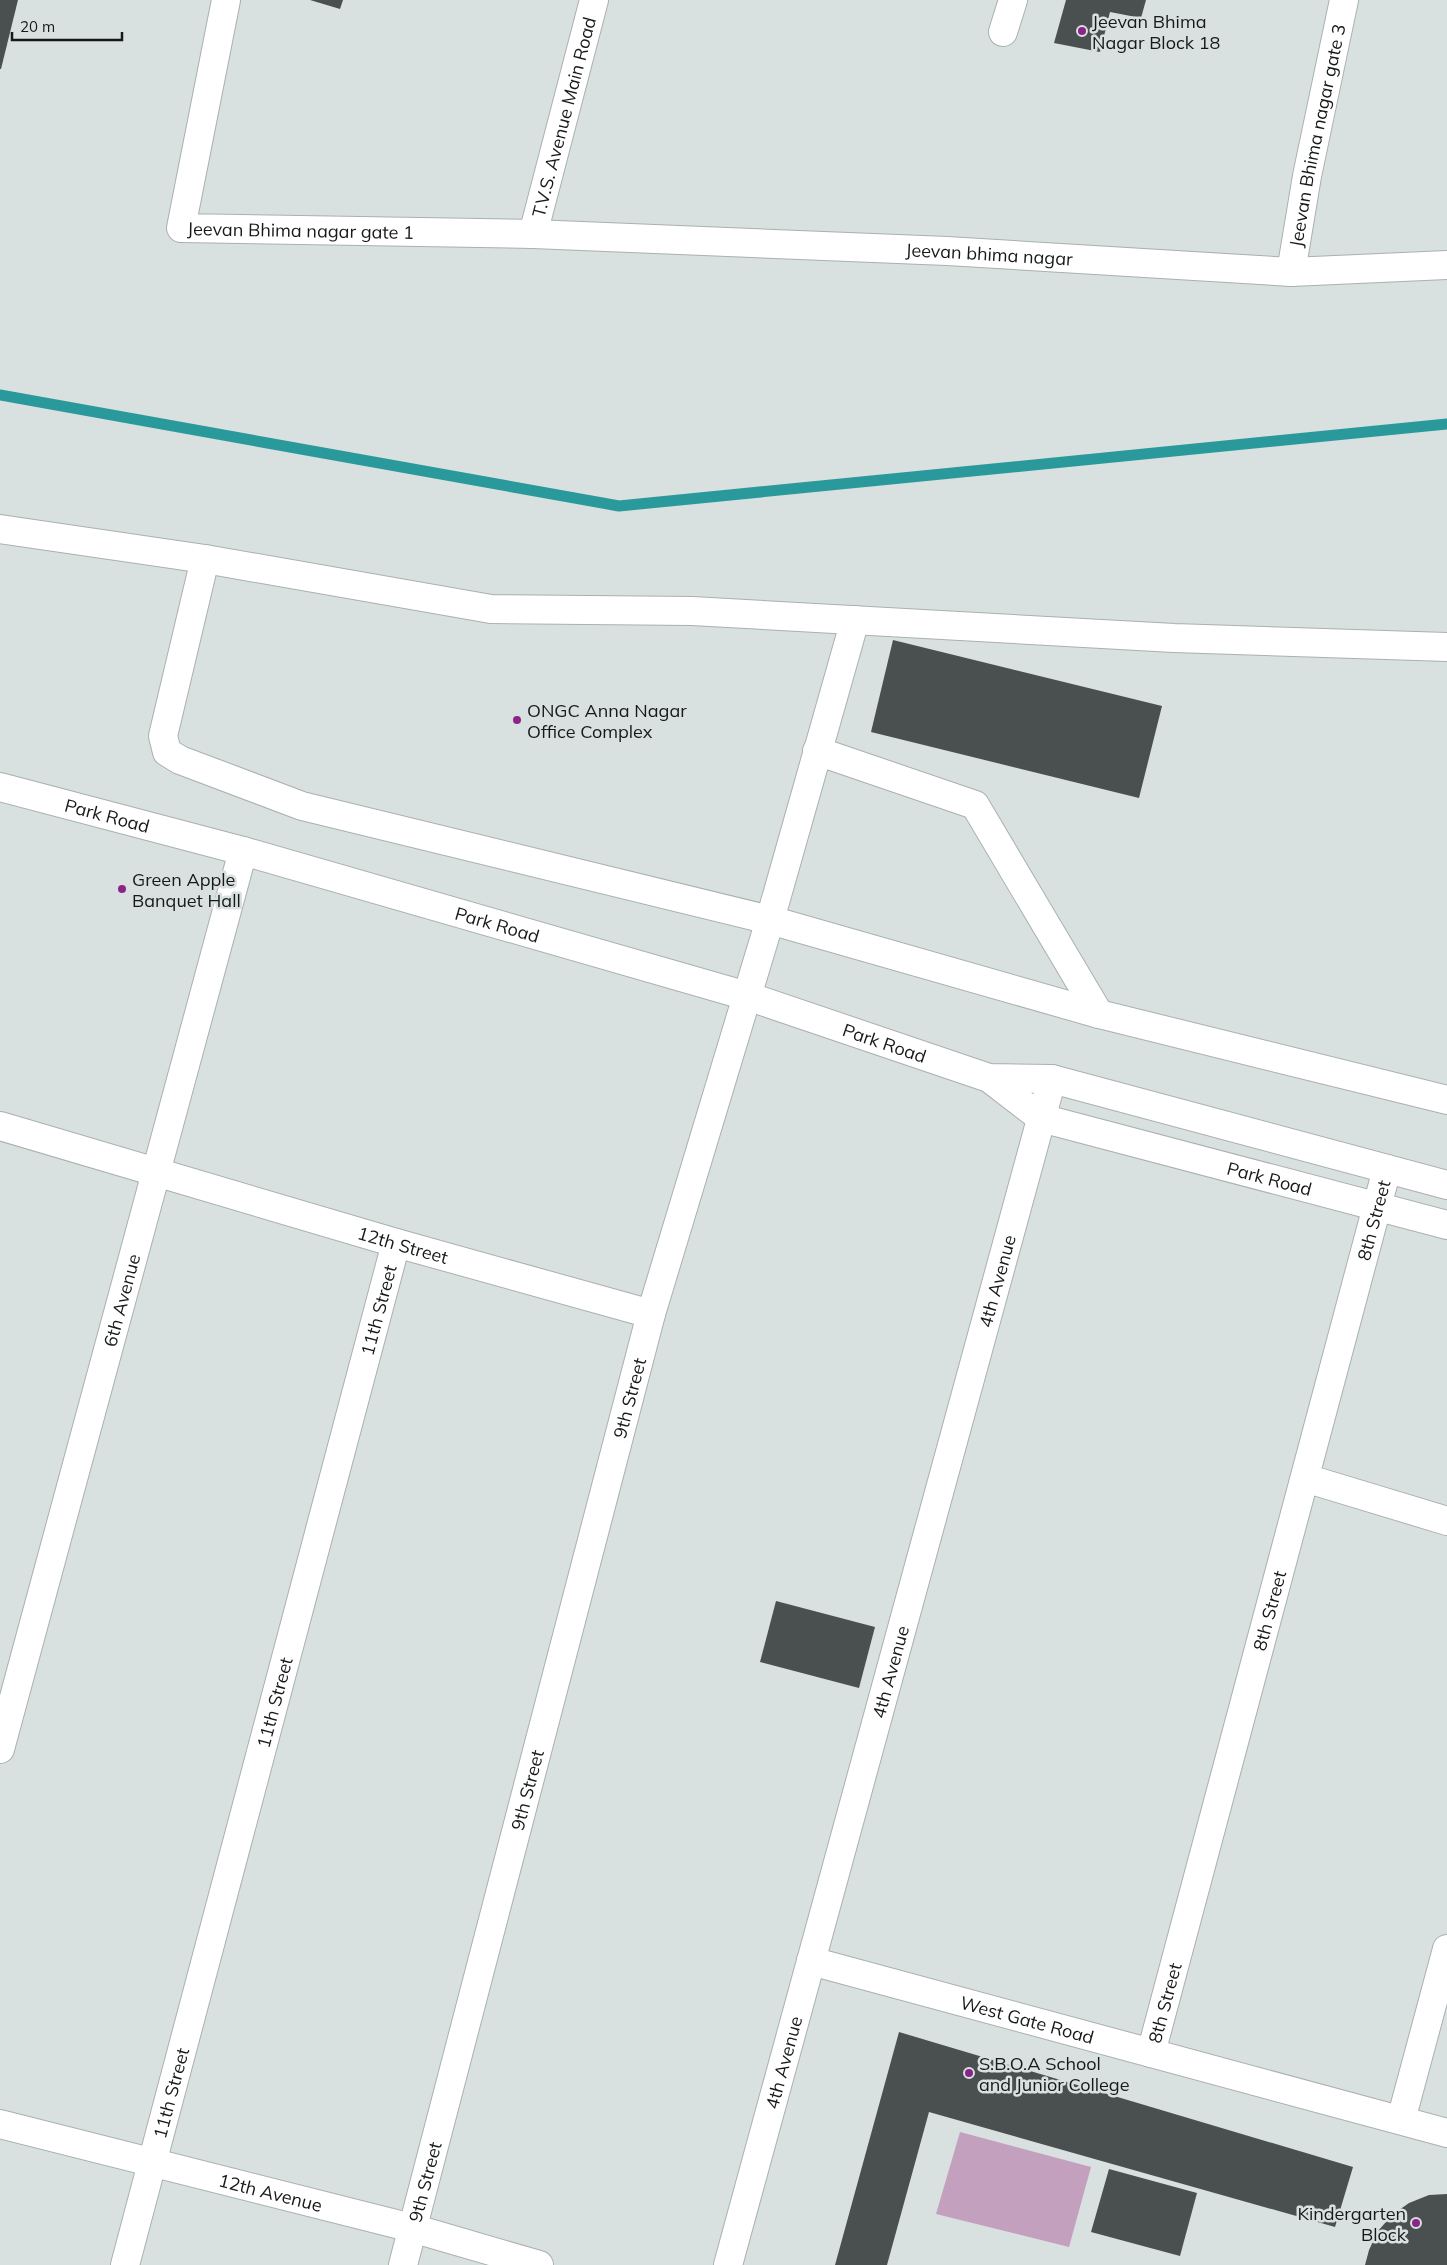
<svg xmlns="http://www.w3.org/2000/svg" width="1447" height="2265" viewBox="0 0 1447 2265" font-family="Mulish,sans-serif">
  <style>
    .green { fill: #c2a0be }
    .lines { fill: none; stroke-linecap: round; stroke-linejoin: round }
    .stream { stroke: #2a999c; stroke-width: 11 }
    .building { fill: #4a5050 }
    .minor-casing { stroke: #aab0b0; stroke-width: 30 }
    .tertiary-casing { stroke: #aab0b0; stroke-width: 30 }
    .minor { stroke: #fff; stroke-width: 28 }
    .tertiary { stroke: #fff; stroke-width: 28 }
    .poi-dot { fill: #8c2388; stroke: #d9e0e0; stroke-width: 2 }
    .labels { text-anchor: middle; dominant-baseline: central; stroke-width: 5; stroke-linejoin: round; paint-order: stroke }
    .poi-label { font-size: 18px; fill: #171919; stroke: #d9e0e0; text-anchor: start }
    .street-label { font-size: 18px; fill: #171919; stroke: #d9e0e0 }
  </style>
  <rect width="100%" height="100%" fill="#d9e0e0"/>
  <path class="green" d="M960,2132L1091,2167L1069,2247L936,2214Z"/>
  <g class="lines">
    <path class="stream" d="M0,395L619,506L1447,424"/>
  </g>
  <g class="building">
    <path d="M0,0H18L1,69H0Z"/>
    <path d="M310,0H343L340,9Z"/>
    <path d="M1066,0H1146L1141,18L1110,12L1100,52L1054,43Z"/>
    <path d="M893,640L1162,706L1139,798L871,732Z"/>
    <path d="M776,1601L875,1627L859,1688L760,1662Z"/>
    <path d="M899,2032L1353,2167L1335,2227L929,2112L887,2265H835Z"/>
    <path d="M1109,2169L1197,2193L1180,2256L1091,2232Z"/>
    <path d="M1447,2194V2265H1365L1369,2250L1378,2231L1392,2215L1409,2203L1429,2195Z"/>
  </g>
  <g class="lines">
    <defs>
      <g id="minor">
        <path id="s1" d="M226,0L181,228L533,234L947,251L1291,272L1447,265"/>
        <path d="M1003,32L1013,0"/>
        <path id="s2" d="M533,234L594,0"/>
        <path id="s3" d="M1291,272L1307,176L1344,0"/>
        <path d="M0,529L205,559L491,609L692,611L1174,638L1447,647"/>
        <path d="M205,559L163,736L167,752L180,760L302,806L770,920L1099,1014L1447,1100"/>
        <path d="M817,751L975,805L1099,1014"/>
        <path id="s4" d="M0,1126L396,1243L651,1314"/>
        <path d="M1305,1478L1447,1521"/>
        <path id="s5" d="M0,1749L243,851"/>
        <path id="s6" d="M811,1961L1447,2133"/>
        <path id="s7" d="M1151,2053L1387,1169"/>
        <path d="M1401,2120L1447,1949"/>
        <path id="s8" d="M0,2124L412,2228L539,2265"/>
        <path id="s9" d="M125,2265L396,1243"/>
        <path id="s10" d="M403,2265L651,1314L770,920L855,620"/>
        <path id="s11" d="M728,2265L1052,1079"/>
      </g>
      <g id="tertiary">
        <path id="s12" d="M0,787L243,851L747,996L989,1078L1052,1079L1447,1185"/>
        <path id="s13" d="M989,1078L1041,1118L1447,1225"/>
      </g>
    </defs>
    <use href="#minor" class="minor-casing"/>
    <use href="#tertiary" class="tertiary-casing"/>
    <use href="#minor" class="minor"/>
    <use href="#tertiary" class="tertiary"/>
  </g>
  <g class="poi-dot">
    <circle cx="1082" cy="31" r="5"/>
    <circle cx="517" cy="720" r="5"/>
    <circle cx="122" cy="889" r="5"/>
    <circle cx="969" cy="2073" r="5"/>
    <circle cx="1416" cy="2223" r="5"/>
  </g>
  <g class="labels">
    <g class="poi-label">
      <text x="1092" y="21">Jeevan Bhima<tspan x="1092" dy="21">Nagar Block 18</tspan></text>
      <text x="527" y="710">ONGC Anna Nagar<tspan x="527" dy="21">Office Complex</tspan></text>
      <text x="132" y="879">Green Apple<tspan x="132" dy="21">Banquet Hall</tspan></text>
      <text x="979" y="2063">S.B.O.A School<tspan x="979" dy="21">and Junior College</tspan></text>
      <text x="1406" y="2213" text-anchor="end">Kindergarten<tspan x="1406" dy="21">Block</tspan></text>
    </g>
    <g class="street-label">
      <text stroke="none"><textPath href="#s2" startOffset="121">T.V.S. Avenue Main Road</textPath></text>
      <text stroke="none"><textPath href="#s3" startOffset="139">Jeevan Bhima nagar gate 3</textPath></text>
      <text stroke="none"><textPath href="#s1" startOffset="352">Jeevan Bhima nagar gate 1</textPath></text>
      <text stroke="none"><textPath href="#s1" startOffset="1041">Jeevan bhima nagar</textPath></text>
      <text stroke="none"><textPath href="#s12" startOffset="111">Park Road</textPath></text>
      <text stroke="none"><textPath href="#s12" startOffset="516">Park Road</textPath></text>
      <text stroke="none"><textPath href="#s12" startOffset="921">Park Road</textPath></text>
      <text stroke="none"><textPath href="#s13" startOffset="302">Park Road</textPath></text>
      <text stroke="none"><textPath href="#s7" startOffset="862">8th Street</textPath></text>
      <text stroke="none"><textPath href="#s4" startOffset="420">12th Street</textPath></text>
      <text stroke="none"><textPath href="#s11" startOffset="1020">4th Avenue</textPath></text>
      <text stroke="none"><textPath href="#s5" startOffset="465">6th Avenue</textPath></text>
      <text stroke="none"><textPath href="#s9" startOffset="988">11th Street</textPath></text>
      <text stroke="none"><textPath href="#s10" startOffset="896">9th Street</textPath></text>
      <text stroke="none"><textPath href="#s7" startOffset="458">8th Street</textPath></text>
      <text stroke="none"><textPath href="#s11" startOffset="615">4th Avenue</textPath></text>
      <text stroke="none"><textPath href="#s9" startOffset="582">11th Street</textPath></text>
      <text stroke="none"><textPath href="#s10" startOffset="491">9th Street</textPath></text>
      <text stroke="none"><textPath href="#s7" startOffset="52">8th Street</textPath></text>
      <text stroke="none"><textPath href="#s6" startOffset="224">West Gate Road</textPath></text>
      <text stroke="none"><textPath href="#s11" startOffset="210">4th Avenue</textPath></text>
      <text stroke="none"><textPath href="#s9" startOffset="178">11th Street</textPath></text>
      <text stroke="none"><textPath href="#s10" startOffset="86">9th Street</textPath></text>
      <text stroke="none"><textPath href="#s8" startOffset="279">12th Avenue</textPath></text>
    </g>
  </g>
  <path d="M12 32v8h110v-8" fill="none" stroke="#171919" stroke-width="2.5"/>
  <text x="20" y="32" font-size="15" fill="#171919" stroke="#d9e0e0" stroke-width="4" paint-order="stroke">20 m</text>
</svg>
